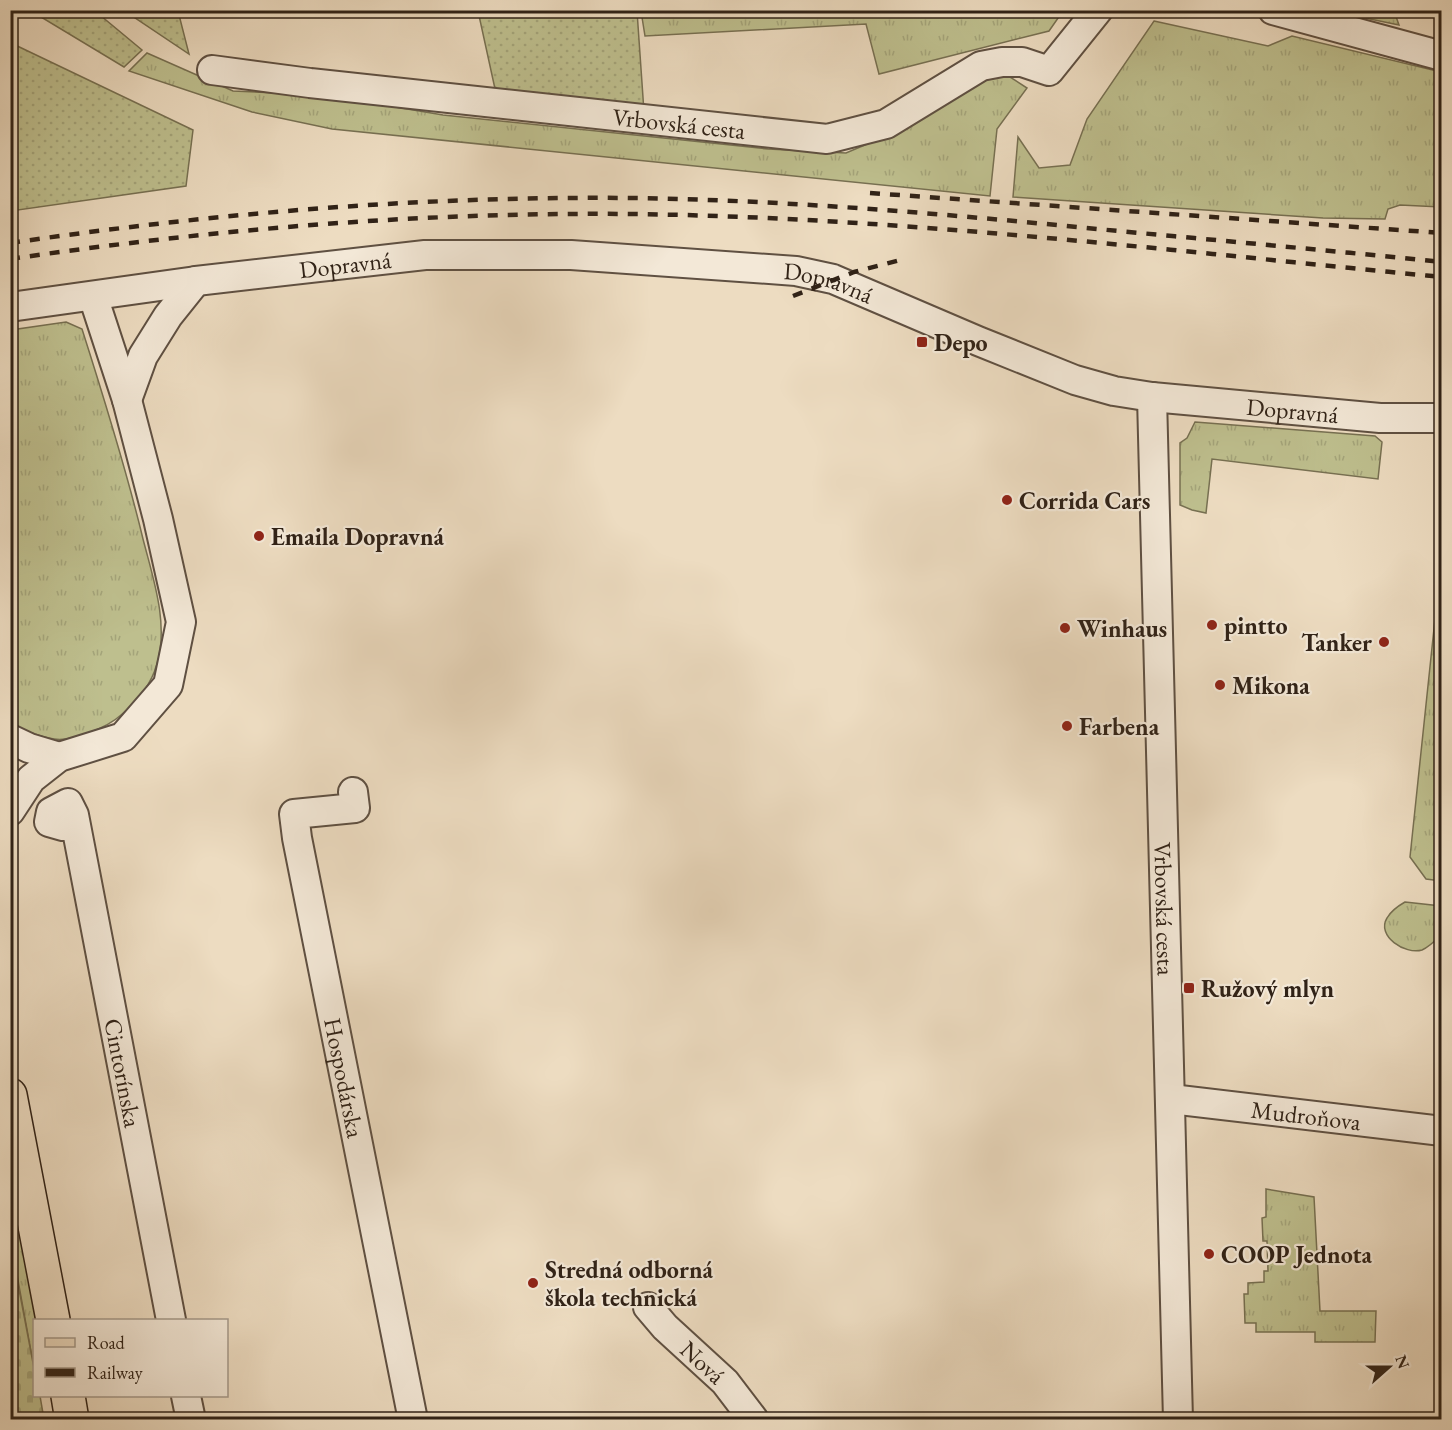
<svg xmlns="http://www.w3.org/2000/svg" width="1452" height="1430" viewBox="0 0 1452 1430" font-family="'EB Garamond',serif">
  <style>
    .grass { fill: url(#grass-tufts); stroke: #777052; stroke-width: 1.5 }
    .cemetery { fill: url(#cemetery-stones); stroke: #777052; stroke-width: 1.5 }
    .garden { fill: url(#garden-dots); stroke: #777052; stroke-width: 1.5 }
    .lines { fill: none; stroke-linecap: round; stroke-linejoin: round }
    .minor-casing { stroke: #5f5042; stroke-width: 32 }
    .major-casing { stroke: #302217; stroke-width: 36 }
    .minor { stroke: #f3e8d7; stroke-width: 28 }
    .major { stroke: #eddcc1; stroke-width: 33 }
    .rail { stroke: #302217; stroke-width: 4.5; stroke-dasharray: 10 10; stroke-linecap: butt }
    .poi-dot { fill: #8f2418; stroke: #f3e8d7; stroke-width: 2 }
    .labels { text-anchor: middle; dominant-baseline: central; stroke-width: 4.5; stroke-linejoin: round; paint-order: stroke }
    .street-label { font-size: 24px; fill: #302217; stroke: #f3e8d7 }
    .poi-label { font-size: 24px; font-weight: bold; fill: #302217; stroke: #f3e8d7; text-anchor: start }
  </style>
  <defs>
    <pattern id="grass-tufts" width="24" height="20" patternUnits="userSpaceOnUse" patternTransform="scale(1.5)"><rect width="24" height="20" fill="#bebf8e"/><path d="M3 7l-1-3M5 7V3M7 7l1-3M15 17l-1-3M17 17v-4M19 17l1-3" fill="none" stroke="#a4a47a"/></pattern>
    <pattern id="cemetery-stones" width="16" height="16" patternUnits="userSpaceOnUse" patternTransform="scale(1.5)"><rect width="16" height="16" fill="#bebf8e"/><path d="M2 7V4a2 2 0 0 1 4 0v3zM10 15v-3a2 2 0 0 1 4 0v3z" fill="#a4a47a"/></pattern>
    <pattern id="garden-dots" width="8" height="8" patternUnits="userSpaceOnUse" patternTransform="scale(1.5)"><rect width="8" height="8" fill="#bebf8e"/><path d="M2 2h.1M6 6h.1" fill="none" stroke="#a4a47a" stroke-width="1.8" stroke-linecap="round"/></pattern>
  </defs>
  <rect width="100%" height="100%" fill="#eddcc1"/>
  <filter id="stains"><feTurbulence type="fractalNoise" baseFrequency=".00333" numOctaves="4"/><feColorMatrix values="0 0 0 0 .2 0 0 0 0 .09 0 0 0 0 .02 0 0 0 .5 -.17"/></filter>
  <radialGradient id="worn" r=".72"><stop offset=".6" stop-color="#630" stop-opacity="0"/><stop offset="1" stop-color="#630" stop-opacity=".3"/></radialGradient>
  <g class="grass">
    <path d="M641,11V10L1063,11L1049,31L879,74L866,24L645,36Z"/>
    <path d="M1331,11H1394L1399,25Z"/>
    <path d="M1154,21L1268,46L1292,36L1441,72V207L1400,205L1388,209L1385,219L1323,218L1013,197L1018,137L1039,168L1070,165L1087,119Z"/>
    <path d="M147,53L233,91L324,95L443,115L768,149L846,153L910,126L976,80L1007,75L1027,88L997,129L990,196L332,129L252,112L129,71Z"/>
    <path d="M66,322L82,329C104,398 126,468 143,539C153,578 169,624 157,664C151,685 138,701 121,715C108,727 72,742 54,739C40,737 25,730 11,726V330Z"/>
    <path d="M1195,422L1375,436L1382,442L1378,479L1212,459L1206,513L1192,510L1180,505V443L1187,438Z"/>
    <path d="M1435,619L1442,620L1441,881L1426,879L1410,857Z"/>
    <path d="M1405,902L1441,906V935C1436,940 1429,947 1422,950C1405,955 1376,936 1387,918C1391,911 1398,906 1405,902Z"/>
    <path d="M10,1171L39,1320H34V1368L11,1242Z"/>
    <path d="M1266,1189L1314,1197L1320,1311H1376L1375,1342H1315V1332H1256V1323H1245L1244,1294H1248V1283L1264,1282V1271H1268L1267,1241H1263L1262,1218L1266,1217Z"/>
  </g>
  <path class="cemetery" d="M10,1242L34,1368V1396H40L44,1419H11Z"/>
  <g class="garden">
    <path d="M31,11H95L142,50L124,67Z"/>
    <path d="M124,11H178L189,54L129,14Z"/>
    <path d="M478,11H637L644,112L497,98Z"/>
    <path d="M11,43L193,130L186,186L11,211Z"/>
  </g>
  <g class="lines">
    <defs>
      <g id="minor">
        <path d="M1273,10L1442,56"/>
        <path id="s1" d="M212,70L310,83L827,139L886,124L981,66L1002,62H1022L1049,71L1098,10"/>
        <path id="s2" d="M10,307L196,281L425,255H571L796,271L833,279L978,341L1075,380L1114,391L1152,397L1380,418H1442"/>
        <path id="s3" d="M1152,397L1178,1420"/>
        <path d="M127,400L143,356L168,316L196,281"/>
        <path d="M10,739L29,748L59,757"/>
        <path id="s4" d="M353,792L355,808L294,814L297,838L413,1420"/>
        <path d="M10,811L31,779L59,757L123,737L168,685L181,622L158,519L127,400L93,296"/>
        <path id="s5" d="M75,824L63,826L49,822L51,812L68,803L74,815L171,1320"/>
        <path id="s6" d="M1171,1099L1442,1131"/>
        <path id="s7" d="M648,1307L665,1327L725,1382L754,1420"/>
        <path d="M186,1396L191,1420"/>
      </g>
      <g id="major">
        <path d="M10,1095L53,1320"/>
        <path d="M68,1396L72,1420"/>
      </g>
    </defs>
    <use href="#minor" class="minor-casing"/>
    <use href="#major" class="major-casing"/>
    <use href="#minor" class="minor"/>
    <use href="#major" class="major"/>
    <g class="rail">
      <path d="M870,193L1442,233"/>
      <path d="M10,243C216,213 421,196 629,198C792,200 956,215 1118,231C1226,241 1334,251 1442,262"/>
      <path d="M10,259C216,229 421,212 629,214C900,217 1171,251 1442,277"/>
      <path d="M793,296L854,272L904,259"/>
    </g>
  </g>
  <g class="poi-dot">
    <rect x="916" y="336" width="12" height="12" rx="3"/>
    <circle cx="1007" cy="500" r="6"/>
    <circle cx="259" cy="536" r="6"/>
    <circle cx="1212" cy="625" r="6"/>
    <circle cx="1065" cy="628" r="6"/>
    <circle cx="1384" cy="642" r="6"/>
    <circle cx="1220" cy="685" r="6"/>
    <circle cx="1067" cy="726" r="6"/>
    <rect x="1183" y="982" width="12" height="12" rx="3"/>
    <circle cx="1209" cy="1254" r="6"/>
    <circle cx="533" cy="1283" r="6"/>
  </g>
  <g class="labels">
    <g class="street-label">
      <text stroke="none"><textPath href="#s1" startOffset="470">Vrbovská cesta</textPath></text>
      <text stroke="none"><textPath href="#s2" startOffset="338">Dopravná</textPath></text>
      <text stroke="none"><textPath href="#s2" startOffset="824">Dopravná</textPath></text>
      <text stroke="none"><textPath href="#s2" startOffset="1310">Dopravná</textPath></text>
      <text stroke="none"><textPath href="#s3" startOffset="512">Vrbovská cesta</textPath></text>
      <text stroke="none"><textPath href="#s5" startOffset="332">Cintorínska</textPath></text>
      <text stroke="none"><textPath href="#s4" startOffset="346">Hospodárska</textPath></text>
      <text stroke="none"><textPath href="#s6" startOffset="136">Mudroňova</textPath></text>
      <text stroke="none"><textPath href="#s7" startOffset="78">Nová</textPath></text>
    </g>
    <g class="poi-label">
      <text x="934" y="342">Depo</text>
      <text x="1019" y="500">Corrida Cars</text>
      <text x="271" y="536">Emaila Dopravná</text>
      <text x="1224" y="625">pintto</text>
      <text x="1077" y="628">Winhaus</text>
      <text x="1372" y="642" text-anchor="end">Tanker</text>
      <text x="1232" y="685">Mikona</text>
      <text x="1079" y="726">Farbena</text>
      <text x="1201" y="988">Ružový mlyn</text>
      <text x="1221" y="1254">COOP Jednota</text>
      <text x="545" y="1269">Stredná odborná<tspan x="545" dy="28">škola technická</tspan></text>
    </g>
  </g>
  <rect width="1452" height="1430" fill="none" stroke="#eddcc1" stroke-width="36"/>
  <rect x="12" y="12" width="1428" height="1406" fill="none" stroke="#302217" stroke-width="3"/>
  <rect x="18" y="18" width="1416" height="1394" fill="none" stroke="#302217" stroke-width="1.5"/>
  <rect x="33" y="1319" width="195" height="78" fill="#f3e8d7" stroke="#a5998a" stroke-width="1.5"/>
  <rect x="45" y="1338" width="30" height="9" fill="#eddcc1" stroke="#a5998a" stroke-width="1.5"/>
  <text x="87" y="1349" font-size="18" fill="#302217">Road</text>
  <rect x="45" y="1368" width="30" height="9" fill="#302217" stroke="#a5998a" stroke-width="1.5"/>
  <text x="87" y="1379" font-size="18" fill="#302217">Railway</text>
  <g transform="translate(1389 1367) rotate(69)" stroke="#f3e8d7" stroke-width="4.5" paint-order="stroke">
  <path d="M0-4.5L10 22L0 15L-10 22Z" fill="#302217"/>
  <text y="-9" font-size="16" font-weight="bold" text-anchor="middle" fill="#302217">N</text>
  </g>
  <rect width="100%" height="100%" filter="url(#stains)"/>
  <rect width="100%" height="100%" fill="url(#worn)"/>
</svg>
